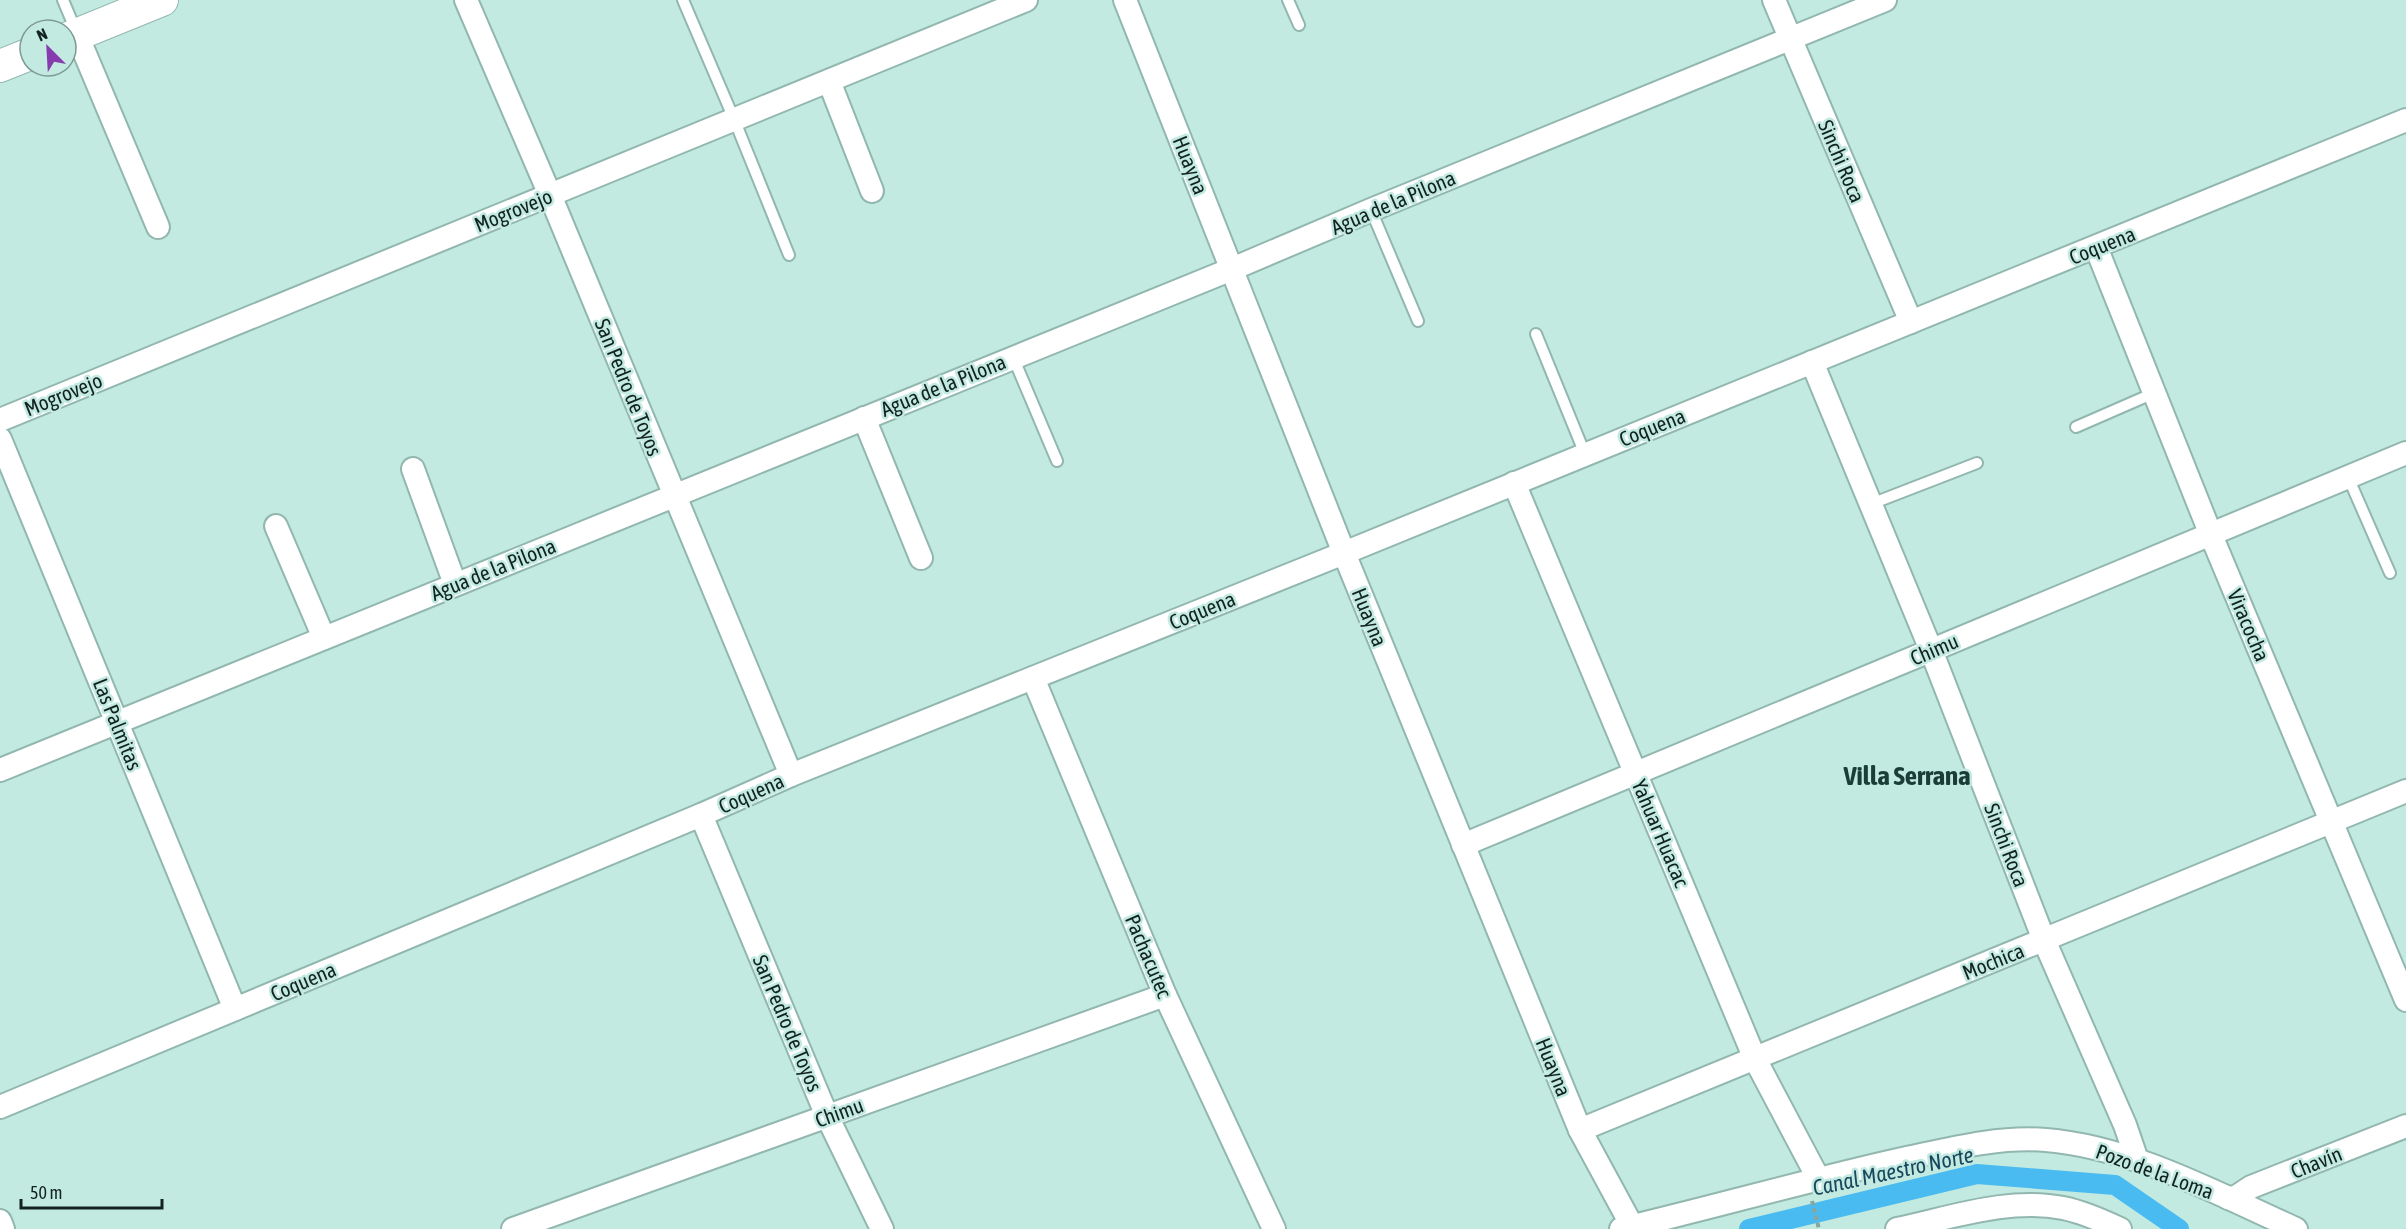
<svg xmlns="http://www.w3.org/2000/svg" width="2406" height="1229" viewBox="0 0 2406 1229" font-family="'Asap Condensed',sans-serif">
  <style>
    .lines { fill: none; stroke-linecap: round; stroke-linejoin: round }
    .canal { stroke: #4abbf0; stroke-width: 20 }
    .lane-casing { stroke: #91b7af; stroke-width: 14 }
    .street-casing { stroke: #91b7af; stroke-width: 26 }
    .secondary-casing { stroke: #91b7af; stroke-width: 34 }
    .path { stroke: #87a69f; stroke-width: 4; stroke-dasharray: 4.5 3; stroke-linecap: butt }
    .lane { stroke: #fff; stroke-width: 10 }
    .street { stroke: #fff; stroke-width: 22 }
    .secondary { stroke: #fff; stroke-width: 32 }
    .labels { text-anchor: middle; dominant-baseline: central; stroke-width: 5; stroke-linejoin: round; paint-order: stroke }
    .street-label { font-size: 21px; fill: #12221f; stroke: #c2eae1 }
    .water-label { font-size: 22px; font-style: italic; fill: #19485e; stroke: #c2eae1 }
    .district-label { font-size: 27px; font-weight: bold; fill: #1a3e37; stroke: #c2eae1 }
  </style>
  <rect width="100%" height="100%" fill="#c2eae1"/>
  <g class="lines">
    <path class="canal" d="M1749,1229L1977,1174L2115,1185L2179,1229"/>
    <defs>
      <g id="lane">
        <path d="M63,0L76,31"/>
        <path d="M683,0L734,119L789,255"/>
        <path d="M1288,0L1299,25"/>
        <path d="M1371,210L1418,321"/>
        <path d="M1536,334L1585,454"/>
        <path d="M1013,357L1057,461"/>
        <path d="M2076,427L2154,393"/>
        <path d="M2348,477L2390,573"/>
        <path d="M1871,504L1977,463"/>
      </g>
      <g id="street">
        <path d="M466,0L550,195L791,775"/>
        <path d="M1125,0L1344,553L1580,1130L1632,1226"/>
        <path d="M1774,0L1911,322"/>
        <path d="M77,35L158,227"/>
        <path d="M829,81L872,191"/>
        <path d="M2096,247L2211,535L2406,1000"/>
        <path d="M1812,362L1931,650L2044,940L2125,1125L2137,1160"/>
        <path d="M864,418L921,558"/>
        <path d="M0,420L1026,0"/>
        <path d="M0,439L235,1009"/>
        <path d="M413,469L455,584"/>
        <path d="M1514,483L1755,1059L1818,1178"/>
        <path d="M276,526L324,638"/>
        <path d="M1033,678L1165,995L1274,1229"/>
        <path d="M0,770L1232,269L1371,210L1885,0"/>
        <path d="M701,815L827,1116L882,1229"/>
        <path d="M1463,845L2406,453"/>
        <path d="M0,1107L701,815L791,775L1344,553L2406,120"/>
        <path d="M1580,1130L2406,791"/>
        <path d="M2228,1198L2236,1197L2251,1187L2406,1126"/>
        <path d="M0,1221L3,1229"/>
        <path d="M513,1229L1165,995"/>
        <path d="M1621,1229C1714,1207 1805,1181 1898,1160C1946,1150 1996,1136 2046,1140C2132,1147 2218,1194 2296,1229"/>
        <path d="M1897,1229C1950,1218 2009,1197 2063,1208C2083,1212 2101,1220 2120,1229"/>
      </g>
      <g id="secondary">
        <path d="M66,39L162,0"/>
        <path d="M0,66L30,54"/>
      </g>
    </defs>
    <use href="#lane" class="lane-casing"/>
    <use href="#street" class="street-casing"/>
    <use href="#secondary" class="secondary-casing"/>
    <path class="path" d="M1812,1201L1819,1229"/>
    <use href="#lane" class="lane"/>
    <use href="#street" class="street"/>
    <use href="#secondary" class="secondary"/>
  </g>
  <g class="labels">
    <g class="street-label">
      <text transform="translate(1842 161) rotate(67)">Sinchi Roca</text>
      <text transform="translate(1191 165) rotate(68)">Huayna</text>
      <text transform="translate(1393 202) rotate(-23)">Agua de la Pilona</text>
      <text transform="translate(513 210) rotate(-22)">Mogrovejo</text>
      <text transform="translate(2102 245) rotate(-22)">Coquena</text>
      <text transform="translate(943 385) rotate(-22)">Agua de la Pilona</text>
      <text transform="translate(629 387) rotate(68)">San Pedro de Toyos</text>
      <text transform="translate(63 394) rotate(-22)">Mogrovejo</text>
      <text transform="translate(1652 427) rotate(-22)">Coquena</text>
      <text transform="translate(493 569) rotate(-22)">Agua de la Pilona</text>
      <text transform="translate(1202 610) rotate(-22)">Coquena</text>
      <text transform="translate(1370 617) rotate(68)">Huayna</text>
      <text transform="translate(2249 625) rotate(67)">Viracocha</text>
      <text transform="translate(1934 649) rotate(-23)">Chimu</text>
      <text transform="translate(118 724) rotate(68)">Las Palmitas</text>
      <text transform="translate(751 793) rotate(-24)">Coquena</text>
      <text transform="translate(1661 833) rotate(67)">Yahuar Huacac</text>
      <text transform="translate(2007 845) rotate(69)">Sinchi Roca</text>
      <text transform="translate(1149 956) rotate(67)">Pachacutec</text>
      <text transform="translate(1993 961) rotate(-22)">Mochica</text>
      <text transform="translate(303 981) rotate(-23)">Coquena</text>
      <text transform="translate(788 1023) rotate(67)">San Pedro de Toyos</text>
      <text transform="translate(1554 1067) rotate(68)">Huayna</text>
      <text transform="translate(839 1112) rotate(-20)">Chimu</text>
      <text transform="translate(2316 1162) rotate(-22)">Chavín</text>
      <text transform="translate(2155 1171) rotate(20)">Pozo de la Loma</text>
    </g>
    <g class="water-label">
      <text transform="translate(1893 1171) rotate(-12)">Canal Maestro Norte</text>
    </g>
    <g class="district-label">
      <text x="1907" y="775">Villa Serrana</text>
    </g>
  </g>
  <g transform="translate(48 48) rotate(336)"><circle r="28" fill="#c2eae1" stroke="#7c9a93" stroke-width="1.5"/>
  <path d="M0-4.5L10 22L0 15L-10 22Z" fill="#863cae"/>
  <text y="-9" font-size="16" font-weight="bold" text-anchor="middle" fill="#12221f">N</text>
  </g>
  <path d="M21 1199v9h141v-9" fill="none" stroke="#12221f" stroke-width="3"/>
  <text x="30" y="1199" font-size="18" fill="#12221f" stroke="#c2eae1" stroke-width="4.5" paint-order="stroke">50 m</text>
</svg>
